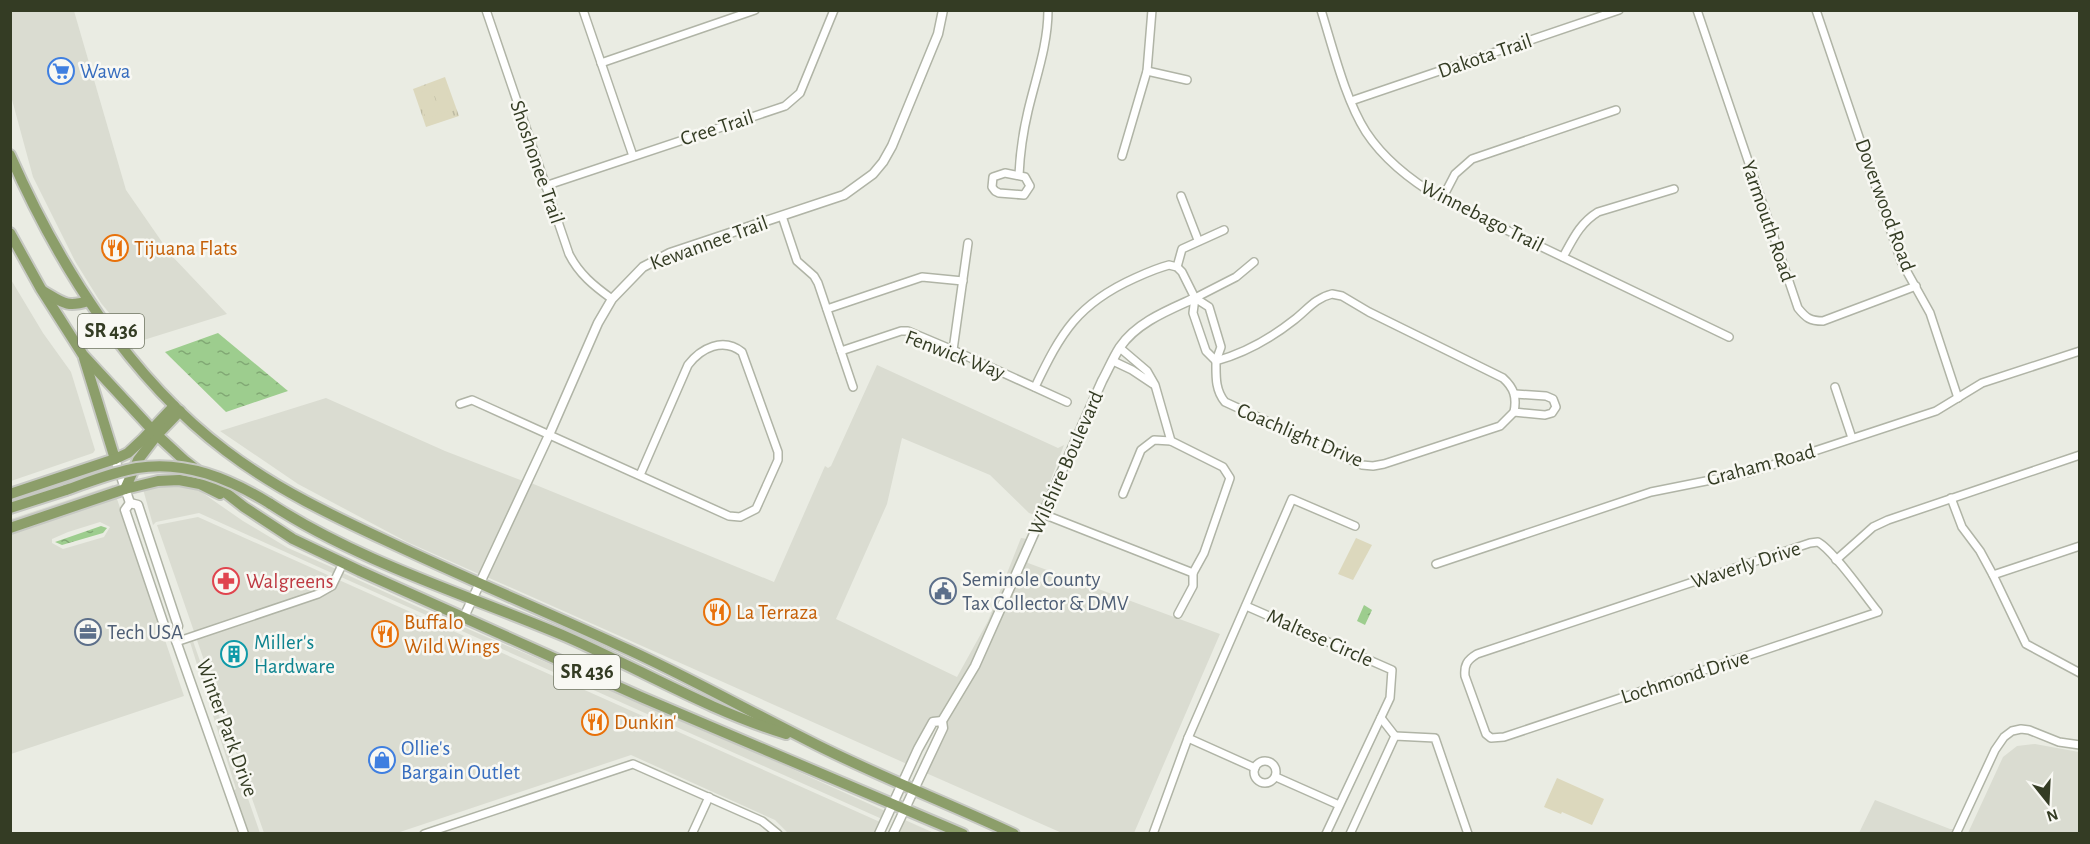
<svg xmlns="http://www.w3.org/2000/svg" width="2090" height="844" viewBox="0 0 2090 844" font-family="'Alegreya Sans',sans-serif">
  <style>
    .built { fill: #dadcd1; fill-rule: evenodd }
    .park { fill: url(#park-tufts) }
    .garden { fill: #dcd8bd }
    .water { fill: url(#water-ripples) }
    .lines { fill: none; stroke-linecap: round; stroke-linejoin: round }
    .minor-casing { stroke: #b0b4a6; stroke-width: 10 }
    .tertiary-casing { stroke: #b0b4a6; stroke-width: 11 }
    .primary-casing { stroke: #c6c8c2; stroke-width: 14 }
    .minor { stroke: #fff; stroke-width: 7 }
    .tertiary { stroke: #fff; stroke-width: 8 }
    .primary { stroke: #8c9e6a; stroke-width: 10 }
    .primary-bridge-casing { stroke: #c6c8c2; stroke-width: 14; stroke-linecap: butt }
    .primary-bridge { stroke: #8c9e6a; stroke-width: 10 }
    .labels { text-anchor: middle; dominant-baseline: central; stroke-width: 5; stroke-linejoin: round; paint-order: stroke }
    .shield { fill: #f8f8f3; stroke: #6f7462; stroke-width: 1.5 }
    .shield-label { font-size: 20px; font-weight: bold; fill: #343c24 }
    .street-label { font-size: 21px; fill: #343c24; stroke: #f8f8f3 }
    .shop-label { font-size: 21px; fill: #366cbe; stroke: #f8f8f3; text-anchor: start }
    .food-label { font-size: 21px; fill: #c56008; stroke: #f8f8f3; text-anchor: start }
    .service-label { font-size: 21px; fill: #4e5e75; stroke: #f8f8f3; text-anchor: start }
    .health-label { font-size: 21px; fill: #be3a42; stroke: #f8f8f3; text-anchor: start }
    .culture-label { font-size: 21px; fill: #0d838f; stroke: #f8f8f3; text-anchor: start }
  </style>
  <defs>
    <pattern id="park-tufts" width="24" height="20" patternUnits="userSpaceOnUse" patternTransform="scale(1.5)"><rect width="24" height="20" fill="#dcd8bd"/><path d="M3 7l-1-3M5 7V3M7 7l1-3M15 17l-1-3M17 17v-4M19 17l1-3" fill="none" stroke="#bdbaa2"/></pattern>
    <pattern id="water-ripples" width="26" height="14" patternUnits="userSpaceOnUse" patternTransform="scale(1.5)"><rect width="26" height="14" fill="#9dcd8e"/><path d="M2 4q2-2 4 0t4 0M15 11q2-2 4 0t4 0" fill="none" stroke="#81a874"/></pattern>
  </defs>
  <rect width="100%" height="100%" fill="#eaece3"/>
  <g class="built">
    <path d="M10,11H74L126,190L171,255L227,314L134,343L101,303L75,261L33,177L11,96Z"/>
    <path d="M10,278L43,333L71,372L95,450L93,453L11,481Z"/>
    <path d="M877,365L1058,448L1064,445L1037,516L1029,513L990,475L902,438L887,504L836,619L957,677L988,621L1021,538L1028,539L971,664L940,717L930,720L907,764L487,577L531,483L774,582L825,466L828,468L831,466Z"/>
    <path d="M326,398L445,451L523,481L479,574L407,542L298,484L220,431Z"/>
    <path d="M179,484L194,487L243,521L288,548L336,569L334,574L199,513L156,522L153,525L143,489L159,485Z"/>
    <path d="M113,485L114,488L11,523V519Z"/>
    <path d="M116,496L184,696L11,754L10,532ZM100,522L110,527L104,537L63,549L52,543V539L68,532Z"/>
    <path d="M198,517L880,822L875,833H788L775,820L631,755L397,833H264L157,525Z"/>
    <path d="M1027,560L1028,563L1220,634L1134,833H1062L926,773L947,731L946,723L978,669Z"/>
    <path d="M343,573L438,616L750,750L885,811L882,819L341,577Z"/>
    <path d="M193,641L260,833H248L233,791L236,789L190,642Z"/>
    <path d="M2035,744L2079,752V833H1968L2003,757L2017,746Z"/>
    <path d="M1875,800L1950,829H1954L1952,834L1859,833Z"/>
    <path d="M905,820L934,833H898Z"/>
  </g>
  <path class="park" d="M445,77L459,116L426,127L413,89Z"/>
  <g class="garden">
    <path d="M444,84L453,110L441,114L432,88Z"/>
    <path d="M429,89L438,115L426,119L417,94Z"/>
    <path d="M1356,538L1372,545L1353,580L1338,574Z"/>
    <path d="M1557,778L1604,799L1592,825L1562,812L1561,814L1544,807Z"/>
  </g>
  <g class="water">
    <path d="M218,333L288,391L226,412L165,352Z"/>
    <path d="M101,526L107,528L103,533L62,545L55,542Z"/>
    <path d="M1364,605L1372,610L1365,625L1357,621Z"/>
  </g>
  <g class="lines">
    <defs>
      <g id="minor">
        <path d="M486,10L569,254C579,274 594,286 612,299"/>
        <path d="M583,10L633,156"/>
        <path d="M1321,10C1333,48 1345,99 1366,132C1385,161 1413,182 1442,199L1729,337"/>
        <path d="M1697,10L1798,308C1806,318 1810,321 1823,321L1916,286"/>
        <path d="M1816,10L1901,261L1930,313L1958,398"/>
        <path d="M601,63L755,10"/>
        <path d="M1147,71L1187,80"/>
        <path d="M1351,101L1619,10"/>
        <path d="M1122,156L1147,71L1152,10"/>
        <path d="M1005,173L1025,177L1030,186L1024,195L999,193L995,191L992,187L993,177Z"/>
        <path d="M1019,175C1020,153 1023,132 1028,111C1036,77 1048,45 1048,10"/>
        <path d="M545,186L785,106L800,93L834,10"/>
        <path d="M1181,196L1198,240"/>
        <path d="M1442,199L1455,174L1472,159L1616,110"/>
        <path d="M782,216L797,261L814,276L818,283L853,387"/>
        <path d="M1563,257C1573,239 1580,223 1598,212L1674,189"/>
        <path d="M1177,267L1182,249L1224,230"/>
        <path d="M1332,294L1342,296L1369,312L1503,378C1514,388 1517,397 1514,412L1500,426L1384,464L1373,466L1362,465L1225,402C1215,390 1216,376 1216,361C1245,353 1270,339 1294,320C1307,310 1315,298 1332,294Z"/>
        <path d="M1195,298L1236,277L1254,262"/>
        <path d="M827,309L922,277L963,281"/>
        <path d="M953,350L968,243"/>
        <path d="M841,351L901,331H908L953,350L1067,402"/>
        <path d="M1113,361L1132,370L1153,384"/>
        <path d="M1035,387C1061,333 1077,304 1135,278C1146,273 1157,268 1169,265L1177,267L1182,272L1195,298L1209,307L1221,347L1216,361L1206,351L1193,313L1195,298"/>
        <path d="M1835,387L1852,438"/>
        <path d="M460,404L472,400L729,516L740,517L756,509L778,460V452L742,352C723,337 701,348 688,365L640,475"/>
        <path d="M1514,412L1545,415L1552,413L1556,407L1553,399L1546,396L1515,394"/>
        <path d="M1123,494L1141,450L1154,440L1171,441"/>
        <path d="M1951,498L1962,527L1980,551L1993,575L2026,644L2080,673"/>
        <path d="M1043,514L1193,573L1204,553L1230,478L1223,467L1171,441L1155,385L1147,371L1120,348"/>
        <path d="M1818,542C1834,551 1865,596 1878,612L1504,737L1491,738L1486,734L1465,676C1464,665 1467,660 1477,654L1810,543Z"/>
        <path d="M1836,560L1873,527L1888,520L2080,455"/>
        <path d="M1436,564L1651,492L1751,472L1936,411L1982,383L2080,351"/>
        <path d="M1993,575L2080,546"/>
        <path d="M1246,606L1392,670L1390,698L1326,834"/>
        <path d="M1178,614L1193,586V573"/>
        <path d="M176,642L318,594L332,586L343,563"/>
        <path d="M1381,718L1395,736"/>
        <path d="M1188,738L1255,768"/>
        <circle cx="1265" cy="772" r="11"/>
        <path d="M1276,777L1339,805"/>
        <path d="M424,834L633,764L762,821L778,834"/>
        <path d="M692,834L709,797"/>
        <path d="M1153,834L1188,738L1292,499L1355,526"/>
        <path d="M1350,834L1395,736L1435,738L1468,834"/>
        <path d="M1956,834L1995,750L2004,737L2012,731L2021,729L2029,730L2059,742L2080,745"/>
      </g>
      <g id="tertiary">
        <path d="M115,459L130,503"/>
        <path d="M130,503L125,510L166,631L174,635L244,834"/>
        <path d="M130,503L138,505L178,626L174,635"/>
        <path d="M464,617L549,435L598,323L612,299L643,267L670,253L844,195L873,174L883,162L892,146L938,34L943,10"/>
        <path d="M879,834L918,749L933,722L942,721"/>
        <path d="M893,834L943,728L942,721L975,666L1102,381C1108,370 1113,358 1120,347C1137,322 1169,310 1195,298"/>
      </g>
      <g id="primary">
        <path d="M10,155C58,264 129,378 226,451C276,489 333,516 389,542C465,578 542,610 618,645C683,674 745,709 809,741C875,775 946,802 1014,834"/>
        <path d="M10,233L41,289L83,355L157,435L184,460L244,507L293,539L360,571L641,697L963,834"/>
        <path d="M43,291C62,302 66,308 88,301"/>
        <path d="M84,358L115,459"/>
        <path d="M125,489L138,460L157,435L180,411"/>
        <path d="M10,494L115,459L128,453L143,439L174,406"/>
        <path d="M269,503C359,562 468,595 567,637C640,669 710,711 786,734"/>
        <path d="M10,508L66,490"/>
        <path d="M10,528L125,489L158,481L179,480L200,484L220,494"/>
      </g>
    </defs>
    <use href="#minor" class="minor-casing"/>
    <use href="#tertiary" class="tertiary-casing"/>
    <use href="#primary" class="primary-casing"/>
    <use href="#minor" class="minor"/>
    <use href="#tertiary" class="tertiary"/>
    <use href="#primary" class="primary"/>
    <defs>
      <path id="primary-bridge" d="M66,490C89,482 113,472 137,468C185,460 230,479 269,503"/>
    </defs>
    <use href="#primary-bridge" class="primary-bridge-casing"/>
    <use href="#primary-bridge" class="primary-bridge"/>
  </g>
  <defs>
    <symbol id="supermarket-ring" viewBox="-11 -11 22 22"><circle r="9.5" fill="#f8f8f3" stroke="#3f7fe0" stroke-width="1.5"/><path d="M-6-5.5h2.5l.6 2H6L4.5 2H-2.5L-4.4-4H-6ZM-1.5 3.2a1.3 1.3 0 1 0 .1 0ZM3 3.2a1.3 1.3 0 1 0 .1 0Z" fill="#3f7fe0"/></symbol>
    <symbol id="restaurant-ring" viewBox="-11 -11 22 22"><circle r="9.5" fill="#f8f8f3" stroke="#e8710a" stroke-width="1.5"/><path d="M-5-6h1v4h1v-4h1v4h1v-4h1v5L-1.5 .5V6h-2V.5L-5-1ZM5-6V6H3V1.5H1.5Q1.5-4 5-6Z" fill="#e8710a"/></symbol>
    <symbol id="pharmacy-ring" viewBox="-11 -11 22 22"><circle r="9.5" fill="#f8f8f3" stroke="#e0444e" stroke-width="1.5"/><path d="M-2-6h4v4h4v4h-4v4h-4v-4h-4v-4h4Z" fill="#e0444e"/></symbol>
    <symbol id="civic-ring" viewBox="-11 -11 22 22"><circle r="9.5" fill="#f8f8f3" stroke="#5c6f8a" stroke-width="1.5"/><path d="M-.6-6.5H3V-4.5H.6V-3L4-1V1h2V6H-6V1h2V-1L-.6-3ZM-1.2 2.5V6h2.4V2.5Z" fill="#5c6f8a"/></symbol>
    <symbol id="office-ring" viewBox="-11 -11 22 22"><circle r="9.5" fill="#f8f8f3" stroke="#5c6f8a" stroke-width="1.5"/><path d="M-6-3h4V-5.5h4V-3h4V5H-6ZM-1-4.5V-3h2v-1.5ZM-6 0V1H6V0Z" fill="#5c6f8a"/></symbol>
    <symbol id="building-ring" viewBox="-11 -11 22 22"><circle r="9.5" fill="#f8f8f3" stroke="#0f9aa8" stroke-width="1.5"/><path d="M-4-6H4V6H1V3H-1V6H-4ZM-2.5-4.3h1.7v1.8h-1.7ZM.8-4.3h1.7v1.8H.8ZM-2.5-1h1.7V.8h-1.7ZM.8-1h1.7V.8H.8Z" fill="#0f9aa8"/></symbol>
    <symbol id="shop-ring" viewBox="-11 -11 22 22"><circle r="9.5" fill="#f8f8f3" stroke="#3f7fe0" stroke-width="1.5"/><path d="M-5-2.5h2.3a2.7 3.5 0 0 1 5.4 0H5L5.5 6h-11ZM-1.5-2.5h3a1.5 2.3 0 0 0-3 0Z" fill="#3f7fe0"/></symbol>
  </defs>
  <g fill-rule="evenodd">
    <use href="#supermarket-ring" x="46" y="56" width="30" height="30"/>
    <use href="#restaurant-ring" x="100" y="233" width="30" height="30"/>
    <use href="#pharmacy-ring" x="211" y="566" width="30" height="30"/>
    <use href="#civic-ring" x="928" y="576" width="30" height="30"/>
    <use href="#restaurant-ring" x="702" y="597" width="30" height="30"/>
    <use href="#office-ring" x="73" y="617" width="30" height="30"/>
    <use href="#restaurant-ring" x="370" y="619" width="30" height="30"/>
    <use href="#building-ring" x="219" y="639" width="30" height="30"/>
    <use href="#restaurant-ring" x="580" y="707" width="30" height="30"/>
    <use href="#shop-ring" x="367" y="745" width="30" height="30"/>
  </g>
  <g class="labels">
    <g class="shield">
      <rect x="78" y="314" width="66" height="34" rx="4.5"/>
      <rect x="554" y="655" width="66" height="34" rx="4.5"/>
    </g>
    <g class="shield-label">
      <text x="111" y="331">SR 436</text>
      <text x="587" y="672">SR 436</text>
    </g>
    <g class="street-label">
      <text transform="translate(1485 56) rotate(-19)">Dakota Trail</text>
      <text transform="translate(717 128) rotate(-18)">Cree Trail</text>
      <text transform="translate(537 162) rotate(71)">Shoshonee Trail</text>
      <text transform="translate(1885 205) rotate(70)">Doverwood Road</text>
      <text transform="translate(1482 216) rotate(27)">Winnebago Trail</text>
      <text transform="translate(1768 221) rotate(71)">Yarmouth Road</text>
      <text transform="translate(709 243) rotate(-20)">Kewannee Trail</text>
      <text transform="translate(955 355) rotate(21)">Fenwick Way</text>
      <text transform="translate(1300 435) rotate(23)">Coachlight Drive</text>
      <text transform="translate(1066 463) rotate(-66)">Wilshire Boulevard</text>
      <text transform="translate(1761 465) rotate(-15)">Graham Road</text>
      <text transform="translate(1746 565) rotate(-18)">Waverly Drive</text>
      <text transform="translate(1320 638) rotate(24)">Maltese Circle</text>
      <text transform="translate(1685 677) rotate(-18)">Lochmond Drive</text>
      <text transform="translate(227 728) rotate(70)">Winter Park Drive</text>
    </g>
    <g class="shop-label">
      <text x="80" y="71">Wawa</text>
      <text x="401" y="748">Ollie's<tspan x="401" dy="24">Bargain Outlet</tspan></text>
    </g>
    <g class="food-label">
      <text x="134" y="248">Tijuana Flats</text>
      <text x="736" y="612">La Terraza</text>
      <text x="404" y="622">Buffalo<tspan x="404" dy="24">Wild Wings</tspan></text>
      <text x="614" y="722">Dunkin'</text>
    </g>
    <g class="service-label">
      <text x="962" y="579">Seminole County<tspan x="962" dy="24">Tax Collector &amp; DMV</tspan></text>
      <text x="107" y="632">Tech USA</text>
    </g>
    <g class="health-label">
      <text x="246" y="581">Walgreens</text>
    </g>
    <g class="culture-label">
      <text x="254" y="642">Miller's<tspan x="254" dy="24">Hardware</tspan></text>
    </g>
  </g>
  <rect width="2090" height="844" fill="none" stroke="#343c24" stroke-width="24"/>
  <g transform="translate(2048 802) rotate(162)" stroke="#f8f8f3" stroke-width="4.5" paint-order="stroke">
  <path d="M0-4.5L10 22L0 15L-10 22Z" fill="#343c24"/>
  <text y="-9" font-size="16" font-weight="bold" text-anchor="middle" fill="#343c24">N</text>
  </g>
</svg>
